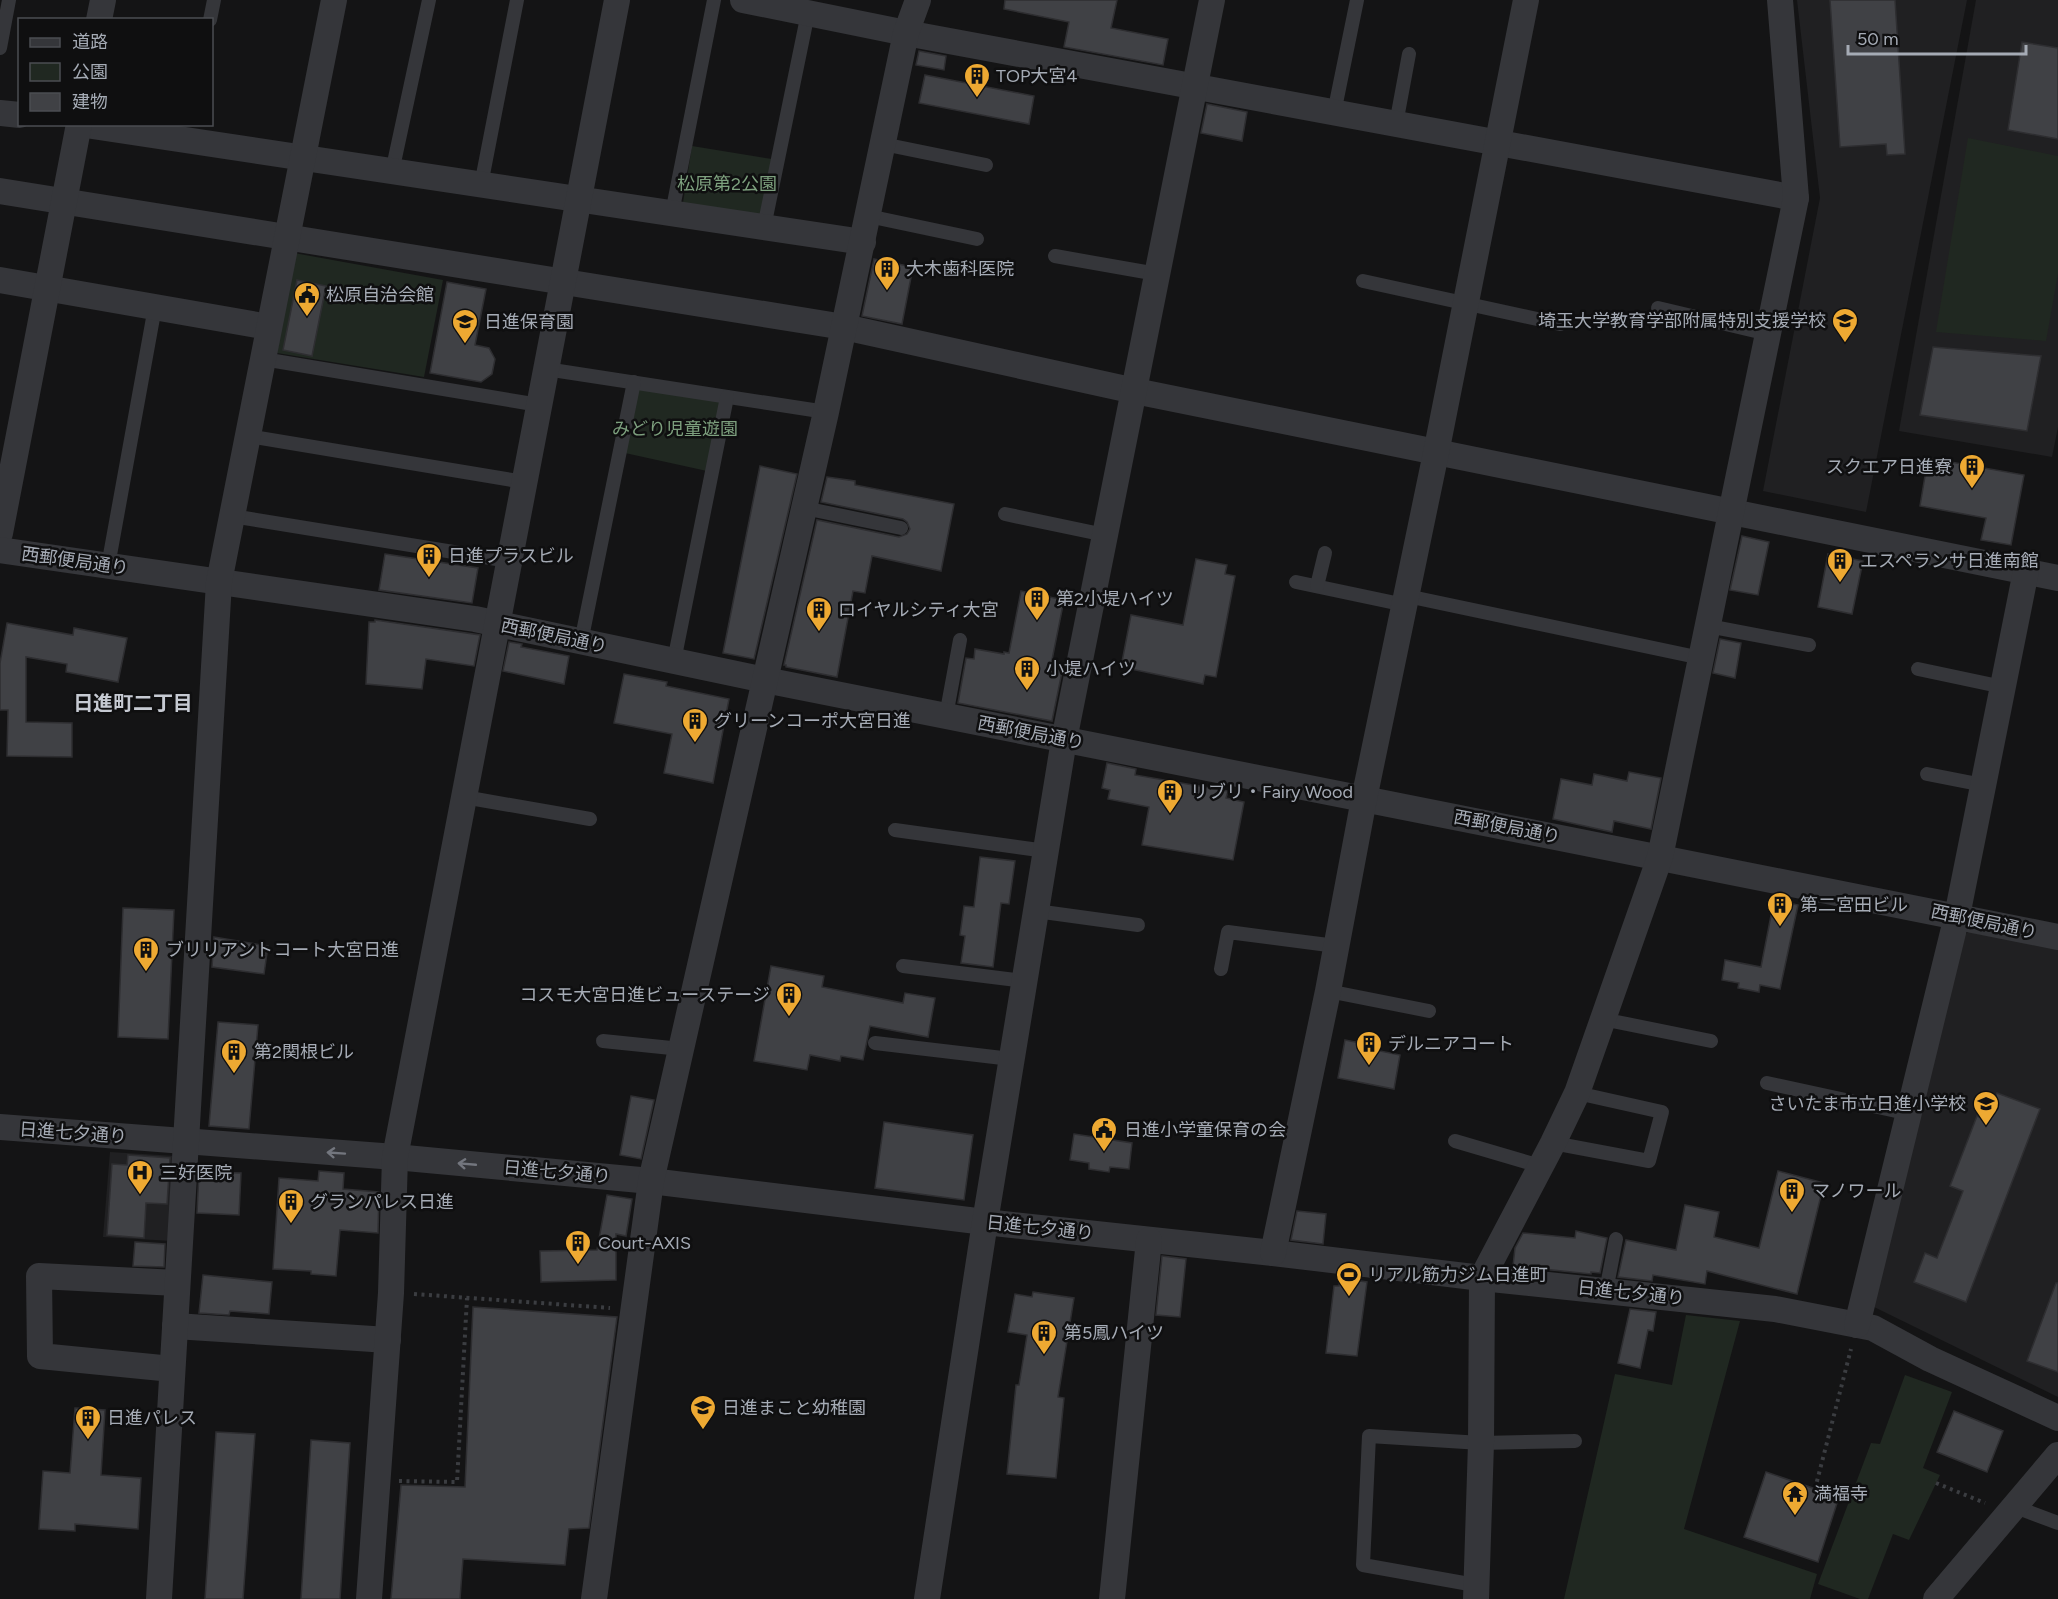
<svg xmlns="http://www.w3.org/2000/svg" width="2058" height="1599" viewBox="0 0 2058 1599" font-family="Figtree,'Noto Sans JP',sans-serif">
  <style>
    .built { fill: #202022 }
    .green { fill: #202821 }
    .building { fill: #404145; stroke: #2e2e31; stroke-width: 1.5 }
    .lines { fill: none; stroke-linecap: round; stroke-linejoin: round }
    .path { stroke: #3b3d41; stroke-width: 4; stroke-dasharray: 3 4.5; stroke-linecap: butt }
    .service { stroke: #35363a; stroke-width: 14 }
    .minor { stroke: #35363a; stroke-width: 26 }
    .oneway { stroke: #73767e }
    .labels { text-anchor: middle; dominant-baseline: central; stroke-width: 5; stroke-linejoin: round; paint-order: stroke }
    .poi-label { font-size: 18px; fill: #a5abb5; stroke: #0f0f10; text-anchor: start }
    .park-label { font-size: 18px; fill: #7da07e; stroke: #0f0f10 }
    .street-label { font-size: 18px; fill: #a5abb5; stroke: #0f0f10 }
    .neighbourhood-label { font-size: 20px; font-weight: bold; fill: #c6cad2; stroke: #0f0f10 }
  </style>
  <rect width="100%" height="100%" fill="#141415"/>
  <g class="built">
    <path d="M1797,0H1967L1866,512L1763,491L1820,198Z"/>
    <path d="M1976,0H2058V427L2052,457L1899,431Z"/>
    <path d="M1969,932L2058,949V1397L1870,1305L1961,936Z"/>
    <path d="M110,1152L176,1156L172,1241L103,1237Z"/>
  </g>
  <g class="green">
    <path d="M1968,138L2058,156V273L2046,341L1936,332Z"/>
    <path d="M692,146L772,159L762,222L682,209Z"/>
    <path d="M294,253L443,280L424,377L277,353Z"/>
    <path d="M639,389L721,401L707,471L625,453Z"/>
    <path d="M1686,1315L1740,1321L1684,1529L1817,1574L1810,1599H1564L1615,1374L1672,1385Z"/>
    <path d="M1905,1375L1952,1392L1923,1468L1940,1475L1909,1540L1893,1534L1868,1599H1860L1818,1584L1871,1443L1880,1444Z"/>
  </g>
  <g class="building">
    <path d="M1005,0H1117L1111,28L1168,39L1163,65L1064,47L1069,22L1004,9Z"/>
    <path d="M1830,0H1895L1905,154L1887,155L1886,144L1840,147Z"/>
    <path d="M2022,42L2058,48V139L2008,130Z"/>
    <path d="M919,51L946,56L944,70L916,65Z"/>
    <path d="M925,75L1034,96L1029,124L919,103Z"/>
    <path d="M1207,104L1247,112L1242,141L1201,133Z"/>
    <path d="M874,259L913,267L902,324L862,316Z"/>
    <path d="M297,280L326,286L312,356L283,350Z"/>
    <path d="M447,282L486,289L475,345L489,348L495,359L492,374L481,382L430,373Z"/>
    <path d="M1933,347L2041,356L2027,431L1920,415Z"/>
    <path d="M1928,458L2024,475L2011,545L1981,540L1986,518L1920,506Z"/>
    <path d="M760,466L797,474L754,659L723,653Z"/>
    <path d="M827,477L855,481V485L954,504L941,571L872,556L865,593L853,591L837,677L786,667V665H784L817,520L899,537L907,534L910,529L907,522L903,519L821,502Z"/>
    <path d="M1742,536L1769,542L1758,595L1730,590Z"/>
    <path d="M385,554L478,568L472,603L379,590Z"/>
    <path d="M1828,554L1863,561L1852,614L1818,607Z"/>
    <path d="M1196,559L1227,565L1225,574L1235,576L1216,677L1205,675L1203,684L1121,667L1131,615L1183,625Z"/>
    <path d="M1021,591L1064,600L1051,665L1063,667L1052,721L958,703L966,658L974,659L975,649L1004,654V652L1009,653Z"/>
    <path d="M375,620L480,635L474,666L426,659L422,689L366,684L369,622H375Z"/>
    <path d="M7,623L73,635L74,628L127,638L118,682L66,672L67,664L26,657V722L72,723V757L7,756L8,710H0V663Z"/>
    <path d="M1720,639L1741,643L1735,678L1713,673Z"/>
    <path d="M509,642L522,644L521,647L569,656L564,684L503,671Z"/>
    <path d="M624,674L667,682L666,686L729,699L713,783L664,773L672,734L614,723Z"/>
    <path d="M1107,763L1136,769L1135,775L1228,791L1226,798L1244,802L1233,860L1142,845L1149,807L1108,799L1110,790L1102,788Z"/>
    <path d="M1629,772L1661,778L1651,829L1614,821L1612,832L1553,819L1561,779L1592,785L1594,774L1627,781Z"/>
    <path d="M980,857L1015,861L1009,904L1001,903L993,967L961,963L965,936L960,935L964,906L974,907Z"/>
    <path d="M1774,900L1798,905L1780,989L1760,985L1759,992L1738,988L1739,983L1722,980L1725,960L1761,967Z"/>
    <path d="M123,908L174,910L168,1039L118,1037Z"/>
    <path d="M214,937L268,946L264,974L212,967Z"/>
    <path d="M771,966L824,976L822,987L903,1003L905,993L935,998L928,1037L870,1026L863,1060L841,1056L840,1061L810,1055L807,1070L754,1061Z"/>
    <path d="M218,1022L258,1025L249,1129L209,1126Z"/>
    <path d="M1345,1040L1371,1045L1370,1049L1400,1055L1394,1089L1338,1078Z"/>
    <path d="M1997,1093L2040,1109L1966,1302L1914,1282L1925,1253L1937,1258L1963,1191L1950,1186L1977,1116L1986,1120Z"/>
    <path d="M631,1096L654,1100L641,1159L620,1155Z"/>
    <path d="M884,1122L973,1135L964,1200L875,1188Z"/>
    <path d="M1074,1134L1132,1143L1129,1169L1110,1167L1109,1172L1089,1169V1163L1070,1160Z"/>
    <path d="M128,1155L170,1158L167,1204L146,1203L144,1238L107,1235L112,1164L127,1165Z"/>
    <path d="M319,1171L344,1173L343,1189L379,1192L378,1233L340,1230L336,1276L311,1274V1271L273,1269L279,1178L318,1181Z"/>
    <path d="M1778,1171L1824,1183L1797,1294L1707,1271L1705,1284L1653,1275L1652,1281L1618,1277L1626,1240L1676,1250L1685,1205L1719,1212L1714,1237L1759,1248Z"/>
    <path d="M199,1172L241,1173L239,1215L197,1213Z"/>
    <path d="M607,1195L632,1199L626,1236L616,1234V1280L541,1282L540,1251L597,1250Z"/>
    <path d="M1297,1211L1326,1214L1323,1244L1291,1240Z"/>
    <path d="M1576,1231L1607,1238L1600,1273L1591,1272V1274L1513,1266L1515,1248L1523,1233L1575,1238Z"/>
    <path d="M135,1242L165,1244L164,1267L133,1266Z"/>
    <path d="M1162,1256L1186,1259L1180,1317L1156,1315Z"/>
    <path d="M203,1275L272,1282L269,1314L230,1311L229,1315L199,1313Z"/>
    <path d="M1340,1278L1367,1282L1357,1356L1326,1353L1334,1286H1339Z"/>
    <path d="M2056,1283H2058V1372L2027,1361Z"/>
    <path d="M1033,1292L1074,1298L1058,1397L1064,1398L1056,1478L1007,1474L1016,1385H1019L1027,1335L1008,1332L1015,1294L1032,1297Z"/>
    <path d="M473,1307L617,1317L589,1528L569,1529L565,1565L463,1559L460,1599H391L401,1485L465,1487Z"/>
    <path d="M1630,1309L1656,1312L1653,1331L1648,1330L1640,1368L1618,1363Z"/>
    <path d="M75,1408L105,1410L101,1475L141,1478L138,1529L75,1524V1531L39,1529L43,1471L70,1473Z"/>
    <path d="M1954,1411L2003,1431L1987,1472L1937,1452Z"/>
    <path d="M216,1432L255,1434L243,1599H205Z"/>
    <path d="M311,1440L350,1443L340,1599H301Z"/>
    <path d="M1766,1472L1839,1497L1818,1562L1744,1537Z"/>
  </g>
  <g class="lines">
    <g class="path">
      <path d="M414,1294L610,1308"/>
      <path d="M399,1481L457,1482L467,1298"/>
      <path d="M1936,1483L1985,1503"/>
      <path d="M1815,1489L1851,1349"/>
    </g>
    <g class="service">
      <path d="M210,20L214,0"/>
      <path d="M0,48L9,0"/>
      <path d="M1334,113L1357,0"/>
      <path d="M1396,124L1409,54"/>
      <path d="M883,144L986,165"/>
      <path d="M392,172L429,0"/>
      <path d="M481,185L517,0"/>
      <path d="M672,213L714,0"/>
      <path d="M868,216L977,239"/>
      <path d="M764,227L808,13"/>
      <path d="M1055,256L1157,274"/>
      <path d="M1363,281L1560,324"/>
      <path d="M1658,308L1768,334"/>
      <path d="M263,359L539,405"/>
      <path d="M546,369L826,412"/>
      <path d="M248,436L524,482"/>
      <path d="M804,508L901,528"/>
      <path d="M1005,514L1105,535"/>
      <path d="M232,516L509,561"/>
      <path d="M108,566L155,307"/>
      <path d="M1296,582L1405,605"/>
      <path d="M1317,586L1325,553"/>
      <path d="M1407,596L1701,658"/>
      <path d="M1708,626L1809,645"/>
      <path d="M581,642L634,382"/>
      <path d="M674,661L727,397"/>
      <path d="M1918,669L2003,687"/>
      <path d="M946,716L960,640"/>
      <path d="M1927,774L1983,785"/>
      <path d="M464,797L590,819"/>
      <path d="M895,830L1046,851"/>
      <path d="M1036,911L1138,925"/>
      <path d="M903,966L1024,981"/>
      <path d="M1221,969L1228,932L1336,946"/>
      <path d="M1328,991L1429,1011"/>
      <path d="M1602,1019L1711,1041"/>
      <path d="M603,1041L681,1049"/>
      <path d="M875,1043L1011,1059"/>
      <path d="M1767,1083L1910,1114"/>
      <path d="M1455,1141L1540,1166"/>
      <path d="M1553,1143L1649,1161L1662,1112L1577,1093"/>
      <path d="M1606,1291L1616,1239"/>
      <path d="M2013,1506L2058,1523"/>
      <path d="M1475,1585L1363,1565L1369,1436L1481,1443L1575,1441"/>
    </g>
    <g class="minor">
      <path d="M743,0L906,33L1796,198"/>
      <path d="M99,20L103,0"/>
      <path d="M0,113L20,115"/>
      <path d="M79,124L863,242"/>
      <path d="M0,191L844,327L1135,391L2058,578"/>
      <path d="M0,280L269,327"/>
      <path d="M0,533L79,124"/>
      <path d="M0,550L475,619L765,680L2058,937"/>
      <path d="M0,1127L395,1157L651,1181L985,1222L1273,1253L1482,1278L1775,1309L1873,1328L1930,1359L2058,1418"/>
      <path d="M1273,1253L1328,991L1364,799L1436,453L1526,0"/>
      <path d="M1857,1325L1957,916L2026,571"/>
      <path d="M175,1326L388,1340"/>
      <path d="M172,1369L40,1356L39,1276L177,1283"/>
      <path d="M159,1599L219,582L334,0"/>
      <path d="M369,1599L391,1293L395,1157L617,0"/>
      <path d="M594,1599L651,1181L826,412L906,33L918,0"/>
      <path d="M927,1599L985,1222L1064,740L1212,0"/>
      <path d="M1112,1599L1149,1240"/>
      <path d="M1476,1599L1481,1443L1482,1278L1553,1143L1577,1093L1660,857L1796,198L1780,0"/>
      <path d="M1936,1599L2058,1455"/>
    </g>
  </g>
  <defs><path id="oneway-shaft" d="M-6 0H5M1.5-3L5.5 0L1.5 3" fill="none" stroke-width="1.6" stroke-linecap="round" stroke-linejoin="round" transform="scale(1.5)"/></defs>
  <g class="oneway">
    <use href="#oneway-shaft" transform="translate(336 1153) rotate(-176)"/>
    <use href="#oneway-shaft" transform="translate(467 1164) rotate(-175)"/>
  </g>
  <defs>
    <symbol id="building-pin" viewBox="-11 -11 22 30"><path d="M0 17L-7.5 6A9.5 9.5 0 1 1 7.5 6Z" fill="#eea932" stroke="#0f0f10"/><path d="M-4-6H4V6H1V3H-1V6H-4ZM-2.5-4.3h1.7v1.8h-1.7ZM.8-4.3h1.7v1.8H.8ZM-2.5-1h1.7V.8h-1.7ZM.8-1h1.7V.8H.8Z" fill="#111"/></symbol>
    <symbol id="civic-pin" viewBox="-11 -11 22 30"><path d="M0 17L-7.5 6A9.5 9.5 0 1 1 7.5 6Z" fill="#eea932" stroke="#0f0f10"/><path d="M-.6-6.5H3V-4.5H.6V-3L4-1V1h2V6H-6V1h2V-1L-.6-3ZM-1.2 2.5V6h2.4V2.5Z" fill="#111"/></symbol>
    <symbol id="school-pin" viewBox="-11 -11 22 30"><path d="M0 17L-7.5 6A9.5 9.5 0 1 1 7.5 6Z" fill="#eea932" stroke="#0f0f10"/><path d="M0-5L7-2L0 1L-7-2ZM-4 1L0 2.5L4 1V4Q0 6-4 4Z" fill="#111"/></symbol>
    <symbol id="hospital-pin" viewBox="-11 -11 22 30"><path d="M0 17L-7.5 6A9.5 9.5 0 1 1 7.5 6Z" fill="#eea932" stroke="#0f0f10"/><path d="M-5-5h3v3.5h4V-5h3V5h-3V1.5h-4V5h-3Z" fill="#111"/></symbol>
    <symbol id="stadium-pin" viewBox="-11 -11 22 30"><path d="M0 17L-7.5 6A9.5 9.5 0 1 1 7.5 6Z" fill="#eea932" stroke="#0f0f10"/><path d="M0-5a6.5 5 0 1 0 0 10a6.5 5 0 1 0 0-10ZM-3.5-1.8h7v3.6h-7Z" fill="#111"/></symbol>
    <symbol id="temple-pin" viewBox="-11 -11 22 30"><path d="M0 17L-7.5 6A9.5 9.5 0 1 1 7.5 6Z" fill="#eea932" stroke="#0f0f10"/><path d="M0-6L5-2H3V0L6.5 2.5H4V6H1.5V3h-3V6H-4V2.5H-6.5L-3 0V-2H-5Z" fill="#111"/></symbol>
  </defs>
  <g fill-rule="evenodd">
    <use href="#building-pin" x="962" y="61" width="30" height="40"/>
    <use href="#building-pin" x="872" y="254" width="30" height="40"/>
    <use href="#civic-pin" x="292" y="280" width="30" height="40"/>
    <use href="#school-pin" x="1830" y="306" width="30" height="40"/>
    <use href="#school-pin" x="450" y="307" width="30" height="40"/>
    <use href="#building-pin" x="1957" y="452" width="30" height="40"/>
    <use href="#building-pin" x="414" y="541" width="30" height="40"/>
    <use href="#building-pin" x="1825" y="546" width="30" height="40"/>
    <use href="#building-pin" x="1022" y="584" width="30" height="40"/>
    <use href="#building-pin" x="804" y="595" width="30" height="40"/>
    <use href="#building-pin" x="1012" y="654" width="30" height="40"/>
    <use href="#building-pin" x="680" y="706" width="30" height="40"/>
    <use href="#building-pin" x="1155" y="777" width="30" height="40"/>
    <use href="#building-pin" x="1765" y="890" width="30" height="40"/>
    <use href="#building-pin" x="131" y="935" width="30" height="40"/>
    <use href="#building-pin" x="774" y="980" width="30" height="40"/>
    <use href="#building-pin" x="1354" y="1029" width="30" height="40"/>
    <use href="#building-pin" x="219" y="1037" width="30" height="40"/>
    <use href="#school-pin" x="1971" y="1089" width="30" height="40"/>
    <use href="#civic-pin" x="1089" y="1115" width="30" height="40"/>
    <use href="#hospital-pin" x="125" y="1158" width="30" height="40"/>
    <use href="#building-pin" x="1777" y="1176" width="30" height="40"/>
    <use href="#building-pin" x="276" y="1187" width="30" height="40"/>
    <use href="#building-pin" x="563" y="1228" width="30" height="40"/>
    <use href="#stadium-pin" x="1334" y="1260" width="30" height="40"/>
    <use href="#building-pin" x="1029" y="1318" width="30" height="40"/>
    <use href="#school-pin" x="688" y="1393" width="30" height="40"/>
    <use href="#building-pin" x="73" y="1403" width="30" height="40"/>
    <use href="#temple-pin" x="1780" y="1479" width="30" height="40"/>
  </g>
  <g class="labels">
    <g class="poi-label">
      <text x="996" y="76">TOP大宮4</text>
      <text x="906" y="269">大木歯科医院</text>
      <text x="326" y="295">松原自治会館</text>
      <text x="1826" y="321" text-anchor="end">埼玉大学教育学部附属特別支援学校</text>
      <text x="484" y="322">日進保育園</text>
      <text x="1952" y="467" text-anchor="end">スクエア日進寮</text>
      <text x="448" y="556">日進プラスビル</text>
      <text x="1860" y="561">エスペランサ日進南館</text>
      <text x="1056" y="599">第2小堤ハイツ</text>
      <text x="838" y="610">ロイヤルシティ大宮</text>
      <text x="1046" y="669">小堤ハイツ</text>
      <text x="714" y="721">グリーンコーポ大宮日進</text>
      <text x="1190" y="792">リブリ・Fairy Wood</text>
      <text x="1800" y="905">第二宮田ビル</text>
      <text x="166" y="950">ブリリアントコート大宮日進</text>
      <text x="770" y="995" text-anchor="end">コスモ大宮日進ビューステージ</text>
      <text x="1388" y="1044">デルニアコート</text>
      <text x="254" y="1052">第2関根ビル</text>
      <text x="1966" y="1104" text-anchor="end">さいたま市立日進小学校</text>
      <text x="1124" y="1130">日進小学童保育の会</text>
      <text x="160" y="1173">三好医院</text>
      <text x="1812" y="1191">マノワール</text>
      <text x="310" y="1202">グランパレス日進</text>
      <text x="598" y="1243">Court-AXIS</text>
      <text x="1368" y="1275">リアル筋力ジム日進町</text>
      <text x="1064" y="1333">第5鳳ハイツ</text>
      <text x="722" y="1408">日進まこと幼稚園</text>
      <text x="107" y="1418">日進パレス</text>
      <text x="1814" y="1494">満福寺</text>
    </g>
    <g class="park-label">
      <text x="727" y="184">松原第2公園</text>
      <text x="675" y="429">みどり児童遊園</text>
    </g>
    <g class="street-label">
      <text transform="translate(75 561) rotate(8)">西郵便局通り</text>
      <text transform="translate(554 636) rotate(12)">西郵便局通り</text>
      <text transform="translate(1031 733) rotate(11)">西郵便局通り</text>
      <text transform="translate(1507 827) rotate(11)">西郵便局通り</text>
      <text transform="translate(1984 922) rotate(12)">西郵便局通り</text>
      <text transform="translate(73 1133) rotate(4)">日進七夕通り</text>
      <text transform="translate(557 1172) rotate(5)">日進七夕通り</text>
      <text transform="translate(1040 1228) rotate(6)">日進七夕通り</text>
      <text transform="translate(1631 1293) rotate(6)">日進七夕通り</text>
    </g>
    <g class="neighbourhood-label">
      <text x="133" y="703">日進町二丁目</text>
    </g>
  </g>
  <rect x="18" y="18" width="195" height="108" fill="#0f0f10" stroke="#4b4d52" stroke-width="1.5"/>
  <rect x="30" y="38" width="30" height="9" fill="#35363a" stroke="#4b4d52" stroke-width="1.5"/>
  <text x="72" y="48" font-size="18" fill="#a5abb5">道路</text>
  <rect x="30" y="63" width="30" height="18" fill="#202821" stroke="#4b4d52" stroke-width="1.5"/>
  <text x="72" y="78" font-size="18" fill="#a5abb5">公園</text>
  <rect x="30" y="93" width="30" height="18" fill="#404145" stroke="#4b4d52" stroke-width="1.5"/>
  <text x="72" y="108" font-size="18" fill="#a5abb5">建物</text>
  <path d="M1848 45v9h178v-9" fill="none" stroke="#a5abb5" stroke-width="3"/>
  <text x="1857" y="45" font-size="18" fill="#a5abb5" stroke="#0f0f10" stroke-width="4.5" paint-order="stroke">50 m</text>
</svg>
